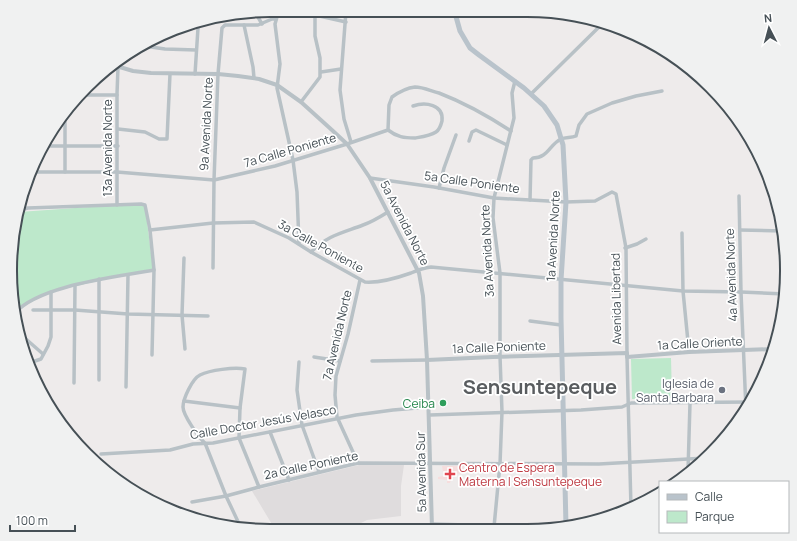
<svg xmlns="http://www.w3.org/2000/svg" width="797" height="541" viewBox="0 0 797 541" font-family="Manrope,sans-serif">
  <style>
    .education { fill: #dfdcdd }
    .medical { fill: #f6dddd }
    .green { fill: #bde8cb }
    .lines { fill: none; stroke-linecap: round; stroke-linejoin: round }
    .minor { stroke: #b8c1c6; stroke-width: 3.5 }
    .tertiary { stroke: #b8c1c6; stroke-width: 4 }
    .secondary { stroke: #b9c3cb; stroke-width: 5 }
    .worship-dot { fill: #6b7280; stroke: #fff; stroke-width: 1.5 }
    .leisure-dot { fill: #2e9e5b; stroke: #fff; stroke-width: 1.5 }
    .health-dot { fill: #e0444e; stroke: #fff; stroke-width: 1.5 }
    .labels { text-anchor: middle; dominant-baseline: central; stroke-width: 3.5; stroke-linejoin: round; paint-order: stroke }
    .street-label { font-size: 12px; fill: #465056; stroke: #fff }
    .worship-label { font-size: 12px; fill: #5b616d; stroke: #fff; text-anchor: end }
    .leisure-label { font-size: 12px; fill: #27864d; stroke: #fff; text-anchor: end }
    .health-label { font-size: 12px; fill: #be3a42; stroke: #fff; text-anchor: start }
    .town-label { font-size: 20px; font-weight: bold; fill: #595c5f; stroke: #fff }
    .rim { fill: none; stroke: #465056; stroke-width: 2 }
  </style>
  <rect width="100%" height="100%" fill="#eeebeb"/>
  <path class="education" d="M359,465H404L401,486V516L367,520L353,527L341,530L276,531L252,491Z"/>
  <path class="medical" d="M442,466H464V470L461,471L462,474L453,473V478L451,479L450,483H447V480L438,479V477L449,475L443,472Z"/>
  <g class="green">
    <path d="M117,205H145L153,269L110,278L51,292L18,309L14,304L12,237L19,212Z"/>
    <path d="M671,358L672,398L632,399L631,359Z"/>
  </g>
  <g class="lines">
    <g class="minor">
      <path d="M285,10L277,17L275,24L280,64L277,88L293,160L297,192L299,244"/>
      <path d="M346,11L340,90L344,119L351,142"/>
      <path d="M255,12L262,24"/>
      <path d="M315,15L346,22"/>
      <path d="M195,23L197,24L198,28L195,74"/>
      <path d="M244,25L253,67L254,78"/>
      <path d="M144,46L165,49L196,50"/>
      <path d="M321,72L341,69"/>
      <path d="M531,94L600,26L599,23"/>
      <path d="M79,95H117"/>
      <path d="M301,102L320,77V58L315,36V11"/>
      <path d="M118,129L145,132L159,139H167L170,74"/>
      <path d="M388,130C397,137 404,138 415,138C421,137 430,136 436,132C439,130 441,125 442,121C444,104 425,102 413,106"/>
      <path d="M469,141L472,132L476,130L507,145"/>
      <path d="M45,146H118"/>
      <path d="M30,172H117L214,180L275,166L347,144L388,130L389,105L392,97C399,92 406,88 415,87C423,87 431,91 439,93C465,103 488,116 511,131"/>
      <path d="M65,172V114"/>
      <path d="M370,178L434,187L494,198L566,202L595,201L612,192L616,194L626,248L627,353"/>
      <path d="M439,188L444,168L456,135"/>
      <path d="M739,196L741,292L746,410"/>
      <path d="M530,200L531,160L533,158C548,158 549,145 561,139C566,137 571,138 576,136L579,125L587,114L612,103L636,96L662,91"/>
      <path d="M117,205V94L118,67"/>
      <path d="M19,210L28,208L141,204L145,205L150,230L154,270L152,355"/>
      <path d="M150,230L213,223L254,222L289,238L311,252L365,282C379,283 397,278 411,273C418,270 423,268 431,267L683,291L741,292L785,294"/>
      <path d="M740,230L783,231"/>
      <path d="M682,233L683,291L689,352"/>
      <path d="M625,248L637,244L646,239"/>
      <path d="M311,252C328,235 342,233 363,225C372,222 380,217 388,212"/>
      <path d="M184,258L182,315L185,349"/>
      <path d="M213,268L214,180L218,74L222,28L225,25H258L272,19H276"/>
      <path d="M33,310H75L128,314L208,316"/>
      <path d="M15,313C39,285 118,277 154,270"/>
      <path d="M530,321L561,325"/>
      <path d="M19,333L43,354"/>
      <path d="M314,357L340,361"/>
      <path d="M627,357L631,508"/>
      <path d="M372,361L427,360"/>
      <path d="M299,362L297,390L302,425L319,472"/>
      <path d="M29,363L41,359L48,346L51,337V292"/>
      <path d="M99,380V279"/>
      <path d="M74,383L75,285"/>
      <path d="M126,387L128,275"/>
      <path d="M184,401L240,408"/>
      <path d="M430,415L581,410L622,407L631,403L750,402"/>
      <path d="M270,432L289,480"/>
      <path d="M101,454L170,450L193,444L213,443L356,415L393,410L429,407"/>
      <path d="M358,463L337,417L335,395L336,376L348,334L360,280"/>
      <path d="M688,471L690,403"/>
      <path d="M192,502L226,496L259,487L358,463L599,464L706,458"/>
      <path d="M432,524L539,527"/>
      <path d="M494,527L500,464L502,412L500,356V273L493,218L494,198L514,118L512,93L515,81"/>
      <path d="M241,528L226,496L205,443C199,438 183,415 183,407C183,399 192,379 200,375C210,370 234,367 245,369L240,408L239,438L259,487"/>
    </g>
    <g class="tertiary">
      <path d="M113,65L133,71L151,73L218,74L238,76L259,79L277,85L301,102L333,131L347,144L370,178L419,273L423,296L427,360L432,528"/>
      <path d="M427,360L493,357L627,353V357L689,352L773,349"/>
    </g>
    <path class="secondary" d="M455,13L460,31L470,48L479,55L524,88L544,106L557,125L563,145L566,202L561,280V318L566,526"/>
  </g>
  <circle class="worship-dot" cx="722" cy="390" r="4"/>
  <circle class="leisure-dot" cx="443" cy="403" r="4"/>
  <path class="health-dot" d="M448 468h4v4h4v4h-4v4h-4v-4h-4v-4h4z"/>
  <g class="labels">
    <g class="street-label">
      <text transform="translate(206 124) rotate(-87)">9a Avenida Norte</text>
      <text transform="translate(107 148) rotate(-90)">13a Avenida Norte</text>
      <text transform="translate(290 150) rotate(-16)">7a Calle Poniente</text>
      <text transform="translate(472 182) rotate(8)">5a Calle Poniente</text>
      <text transform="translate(405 223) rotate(63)">5a Avenida Norte</text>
      <text transform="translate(553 236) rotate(-87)">1a Avenida Norte</text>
      <text transform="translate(321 246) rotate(29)">3a Calle Poniente</text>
      <text transform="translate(487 251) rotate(-93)">3a Avenida Norte</text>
      <text transform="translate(731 275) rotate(-92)">4a Avenida Norte</text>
      <text transform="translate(616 299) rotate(-91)">Avenida Libertad</text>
      <text transform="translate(337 335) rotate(-77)">7a Avenida Norte</text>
      <text transform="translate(700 343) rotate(-3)">1a Calle Oriente</text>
      <text transform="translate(499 347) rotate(-2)">1a Calle Poniente</text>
      <text transform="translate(263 422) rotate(-10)">Calle Doctor Jesús Velasco</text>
      <text transform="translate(311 465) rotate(-12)">2a Calle Poniente</text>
      <text transform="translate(421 472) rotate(-91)">5a Avenida Sur</text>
    </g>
    <g class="worship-label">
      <text x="714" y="383">Iglesia de<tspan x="714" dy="14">Santa Barbara</tspan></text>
    </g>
    <g class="leisure-label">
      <text x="435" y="403">Ceiba</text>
    </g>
    <g class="health-label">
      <text x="459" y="467">Centro de Espera<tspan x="459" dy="14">Materna | Sensuntepeque</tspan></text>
    </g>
    <g class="town-label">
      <text x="540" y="386">Sensuntepeque</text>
    </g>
  </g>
  <path d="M0 0H797V541H0ZM270 17H527A253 253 0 0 1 780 270V271A253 253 0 0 1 527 524H270A253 253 0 0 1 17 271V270A253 253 0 0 1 270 17Z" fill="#f0f1f1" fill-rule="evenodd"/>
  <path class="rim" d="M270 17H527A253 253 0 0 1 780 270V271A253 253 0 0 1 527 524H270A253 253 0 0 1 17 271V270A253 253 0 0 1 270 17Z"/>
  <rect x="659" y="481" width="130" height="52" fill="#ffffff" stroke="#b5b9bb"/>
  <rect x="667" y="494" width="20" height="6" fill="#b9c3cb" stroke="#b5b9bb"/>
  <text x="695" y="501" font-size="12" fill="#465056">Calle</text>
  <rect x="667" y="511" width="20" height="12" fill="#bde8cb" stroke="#b5b9bb"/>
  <text x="695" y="521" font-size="12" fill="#465056">Parque</text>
  <g transform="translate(769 28) rotate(354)" stroke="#ffffff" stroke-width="3" paint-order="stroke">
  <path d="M0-3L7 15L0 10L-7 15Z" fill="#465056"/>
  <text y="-6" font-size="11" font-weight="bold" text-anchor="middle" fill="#465056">N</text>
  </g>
  <path d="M10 525v6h65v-6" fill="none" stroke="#465056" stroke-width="2"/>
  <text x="16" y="525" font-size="12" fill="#465056" stroke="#ffffff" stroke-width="3" paint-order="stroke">100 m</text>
</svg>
